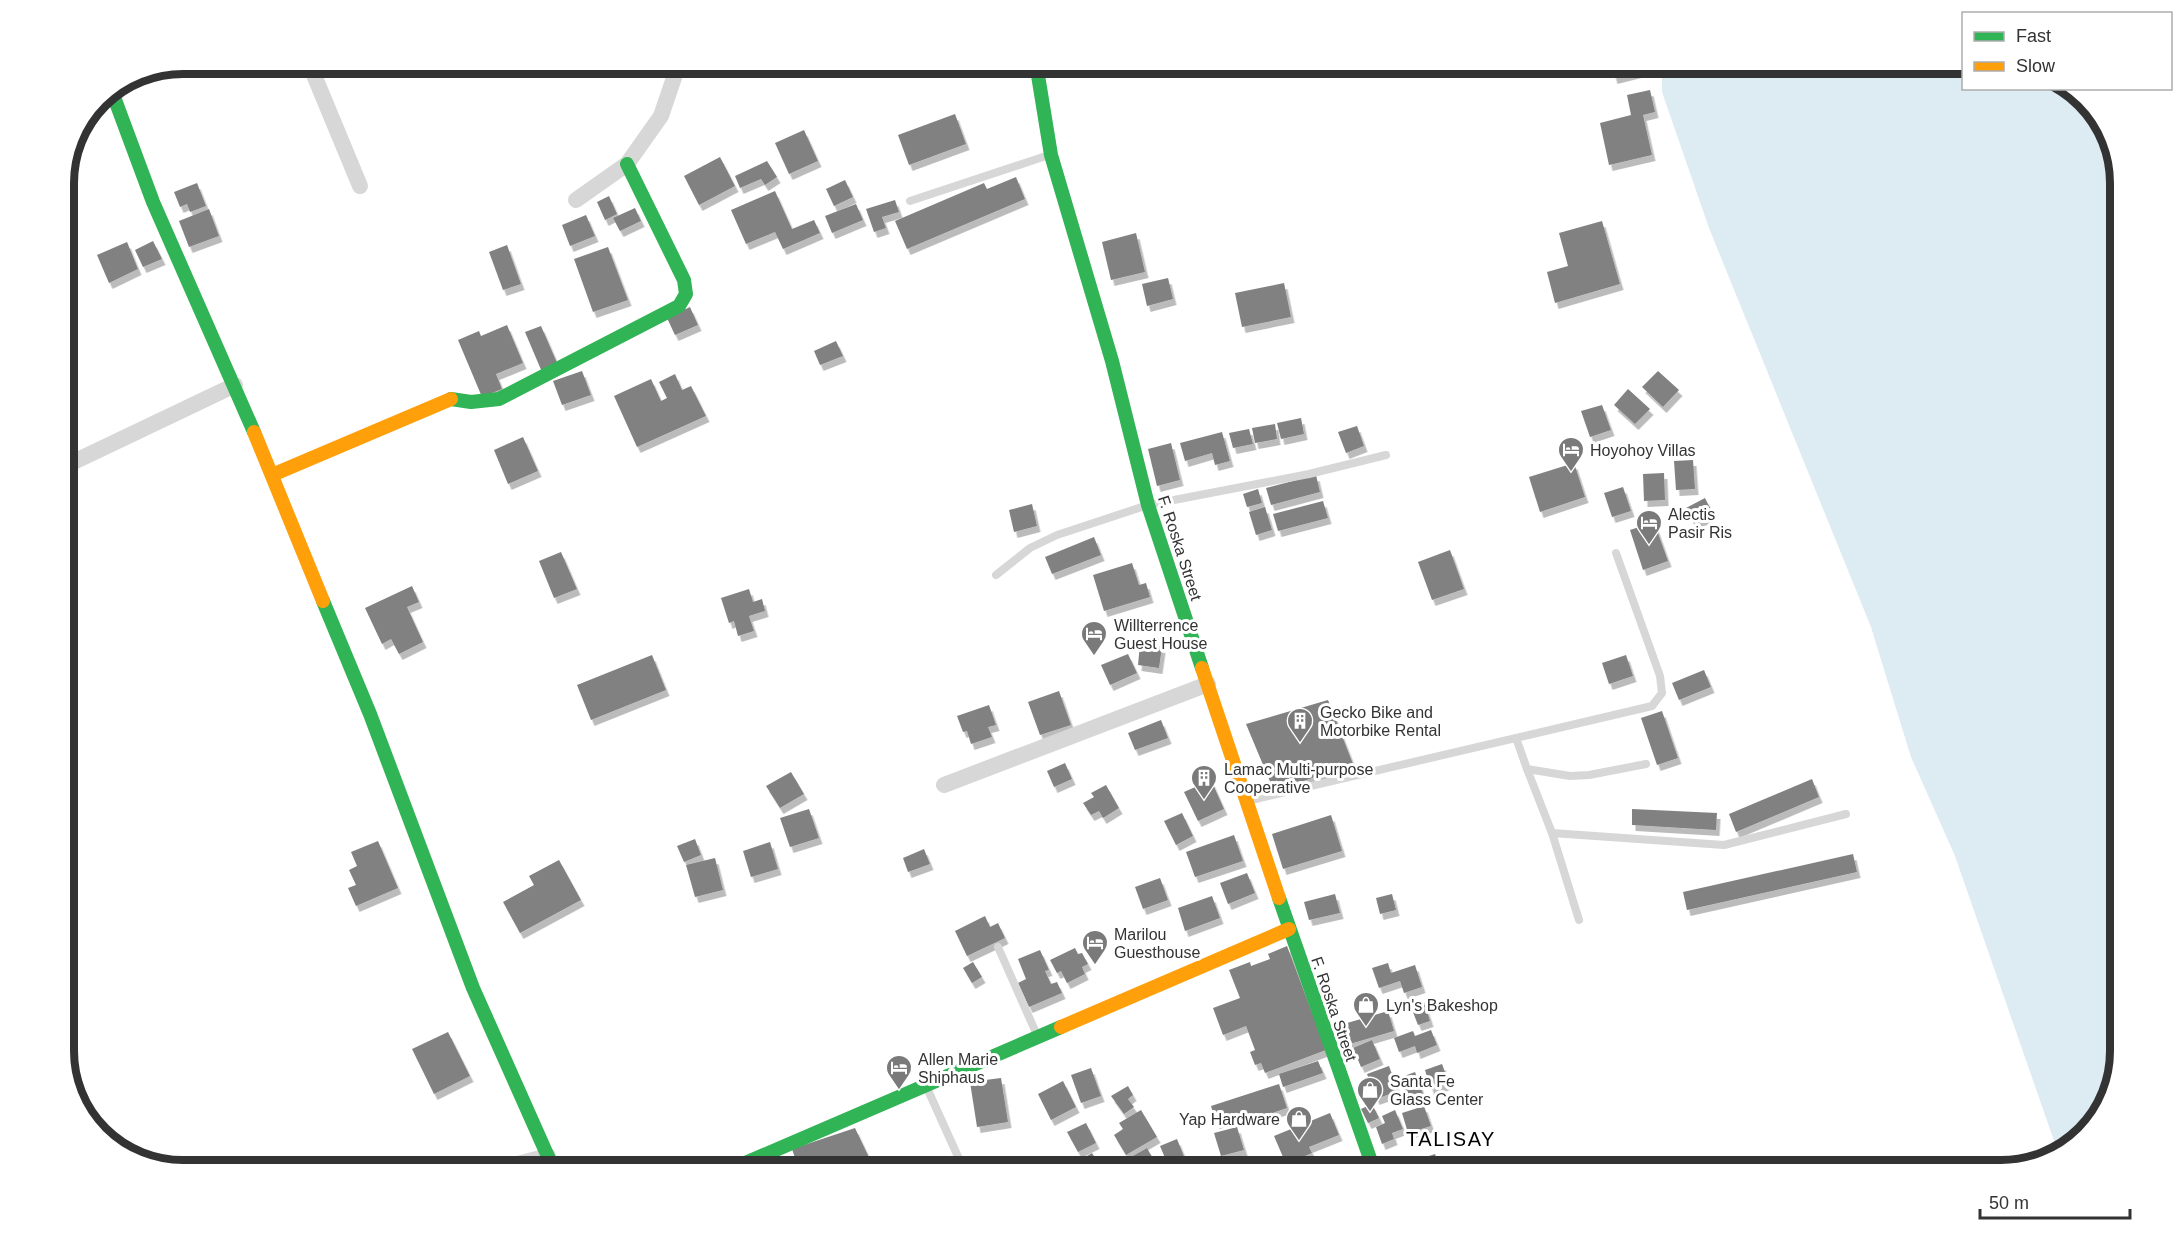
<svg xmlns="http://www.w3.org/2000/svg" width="2184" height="1233" viewBox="0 0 2184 1233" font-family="Arial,sans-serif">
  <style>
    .water { fill: #ddebf3 }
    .building { fill: #818181; filter: url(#shadow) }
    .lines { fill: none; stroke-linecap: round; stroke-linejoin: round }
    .lane { stroke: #d7d7d7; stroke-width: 8 }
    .street { stroke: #d7d7d7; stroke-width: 16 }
    .fast { stroke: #30b455; stroke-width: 14 }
    .slow { stroke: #ff9f0a; stroke-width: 14 }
    .labels { text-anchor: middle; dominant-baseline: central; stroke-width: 6; stroke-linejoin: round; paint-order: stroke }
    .poi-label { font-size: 16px; fill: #333; stroke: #fff; text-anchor: start }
    .street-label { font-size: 16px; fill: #333; stroke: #fff }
    .quarter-label { font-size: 20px; letter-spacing: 1.5px; fill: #000; stroke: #fff }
    .rim { fill: none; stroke: #333; stroke-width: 8 }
  </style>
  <defs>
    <filter id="shadow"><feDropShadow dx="3.5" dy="6" stdDeviation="0" flood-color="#0004"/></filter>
  </defs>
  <rect width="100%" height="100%" fill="#fff"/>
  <path class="water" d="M1662,63H1963L1964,88L2071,89L2105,122L2121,175V1051L2105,1110L2062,1154L2059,1155L1955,856L1911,757L1871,627L1709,228L1662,92Z"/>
  <g class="building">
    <path d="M1610,63H1635L1638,72L1614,78Z"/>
    <path d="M1650,90L1655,112L1643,115L1652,155L1609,165L1600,123L1631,115L1627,95Z"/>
    <path d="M955,114L966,144L909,165L898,135Z"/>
    <path d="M804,130L818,161L789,174L775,143Z"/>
    <path d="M720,157L735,186L699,205L684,176Z"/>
    <path d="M767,161L777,177L765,185L761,179L740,188L735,176Z"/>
    <path d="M1016,177L1025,199L907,249L895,221L984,183L987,189Z"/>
    <path d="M845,180L853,197L834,206L826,189Z"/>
    <path d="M197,183L206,206L190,212L187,204L180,207L174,192Z"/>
    <path d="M775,191L792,229L814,220L820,233L783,249L775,232L746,244L731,210Z"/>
    <path d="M609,196L617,214L605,220L597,202Z"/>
    <path d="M895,200L899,212L882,217L886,228L874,232L866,209Z"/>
    <path d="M856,204L863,220L832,233L825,216Z"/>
    <path d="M635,208L641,221L620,231L613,218Z"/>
    <path d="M209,209L219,236L189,247L179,221Z"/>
    <path d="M586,215L595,236L570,246L562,225Z"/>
    <path d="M1602,221L1620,284L1555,303L1547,272L1568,266L1559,233Z"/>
    <path d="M1136,233L1145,272L1111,280L1102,242Z"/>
    <path d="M153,241L162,259L143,267L135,250Z"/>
    <path d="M127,242L138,269L109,283L97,255Z"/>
    <path d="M507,245L521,284L503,290L489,252Z"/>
    <path d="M608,247L628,300L593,312L574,259Z"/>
    <path d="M1168,278L1173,299L1147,306L1142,284Z"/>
    <path d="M1284,283L1291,317L1242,327L1235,293Z"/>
    <path d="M690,307L698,325L675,335L667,318Z"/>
    <path d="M507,325L523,363L496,374L502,389L482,397L458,340L479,331L481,336Z"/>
    <path d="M541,326L558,365L542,372L525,332Z"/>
    <path d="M836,341L843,356L820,365L814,351Z"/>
    <path d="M582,371L591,395L562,405L553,381Z"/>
    <path d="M1658,371L1679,390L1663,407L1642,387Z"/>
    <path d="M675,374L682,390L691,386L706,416L637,447L614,396L651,379L661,401L667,398L659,382Z"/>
    <path d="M1628,389L1650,409L1635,424L1614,405Z"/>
    <path d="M1602,405L1611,430L1590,437L1581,411Z"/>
    <path d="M1301,418L1304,434L1281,439L1277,423Z"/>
    <path d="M1275,424L1277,439L1255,443L1252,428Z"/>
    <path d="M1357,426L1364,446L1346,453L1338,432Z"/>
    <path d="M1249,429L1253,444L1233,448L1229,433Z"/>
    <path d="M1222,432L1230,461L1215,465L1212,453L1185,461L1180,443Z"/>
    <path d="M523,437L538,471L508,484L494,450Z"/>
    <path d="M1171,443L1180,480L1157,486L1148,449Z"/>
    <path d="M1693,460L1695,489L1676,490L1674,461Z"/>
    <path d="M1574,463L1585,497L1540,512L1529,477Z"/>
    <path d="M1664,473L1665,500L1644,501L1643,474Z"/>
    <path d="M1316,475L1320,492L1271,505L1266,488Z"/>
    <path d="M1623,487L1631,511L1612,517L1604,493Z"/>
    <path d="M1258,489L1262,503L1247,507L1243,494Z"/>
    <path d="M1705,498L1713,514L1694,524L1686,508Z"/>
    <path d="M1323,501L1328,518L1278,531L1273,514Z"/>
    <path d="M1032,504L1037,526L1014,532L1009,510Z"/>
    <path d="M1265,507L1272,530L1256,535L1249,512Z"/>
    <path d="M1654,522L1668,561L1643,570L1630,530Z"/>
    <path d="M1094,537L1101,555L1052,574L1045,557Z"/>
    <path d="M1450,550L1464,589L1432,600L1418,562Z"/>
    <path d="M561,552L577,589L554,598L539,561Z"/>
    <path d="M1132,563L1139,585L1146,583L1150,597L1104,611L1093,575Z"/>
    <path d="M412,586L419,602L407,607L423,642L399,654L391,639L382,644L365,608Z"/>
    <path d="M749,589L753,602L762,599L765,611L749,616L754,631L738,636L734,621L729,623L721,598Z"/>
    <path d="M1140,644L1162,647L1159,668L1138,665Z"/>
    <path d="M1128,654L1137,673L1110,685L1101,665Z"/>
    <path d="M652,655L666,690L591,720L577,685Z"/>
    <path d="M1626,655L1633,676L1609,684L1602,663Z"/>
    <path d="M1704,670L1711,687L1679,700L1672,683Z"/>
    <path d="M1059,691L1071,725L1040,735L1028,702Z"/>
    <path d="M1328,700L1353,764L1274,791L1246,724Z"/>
    <path d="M989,705L996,725L988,727L992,737L971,744L967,731L963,732L957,716Z"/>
    <path d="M1662,711L1678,758L1657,765L1641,718Z"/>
    <path d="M1161,720L1168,738L1135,750L1128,733Z"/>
    <path d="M1065,763L1072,779L1054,787L1047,771Z"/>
    <path d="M791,772L804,794L780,808L766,786Z"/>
    <path d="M1812,779L1819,797L1736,832L1729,814Z"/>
    <path d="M1211,780L1224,809L1198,821L1184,792Z"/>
    <path d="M1106,785L1119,808L1103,818L1099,811L1091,815L1083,803L1094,797L1091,793Z"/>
    <path d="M809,809L819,838L790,847L780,818Z"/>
    <path d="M1632,809L1717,813L1716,830L1632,825Z"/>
    <path d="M1182,813L1193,836L1176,845L1164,821Z"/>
    <path d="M1331,815L1342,851L1283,869L1272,834Z"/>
    <path d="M1234,835L1243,861L1195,877L1186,852Z"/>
    <path d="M695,839L701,855L684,862L677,846Z"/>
    <path d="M378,841L398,888L356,906L348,888L356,885L349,870L357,866L351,852Z"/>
    <path d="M770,842L778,869L751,877L743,851Z"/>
    <path d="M924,849L930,864L908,872L903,858Z"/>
    <path d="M1853,854L1857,872L1687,910L1683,892Z"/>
    <path d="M715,858L723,890L695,897L686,865Z"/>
    <path d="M559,860L581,900L520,933L503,902L534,885L529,876Z"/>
    <path d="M1247,873L1255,893L1228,904L1220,883Z"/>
    <path d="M1160,878L1168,900L1143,909L1135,887Z"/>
    <path d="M1335,894L1340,913L1309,920L1304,902Z"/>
    <path d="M1392,894L1396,910L1380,914L1376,898Z"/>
    <path d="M1212,896L1220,918L1185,931L1178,908Z"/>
    <path d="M985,916L990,927L998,923L1005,938L967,956L955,931Z"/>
    <path d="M1287,946L1326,1050L1265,1073L1261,1063L1255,1065L1250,1052L1255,1050L1246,1026L1223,1035L1213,1008L1240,998L1229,970L1250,962L1251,966L1270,959L1268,954Z"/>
    <path d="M1075,948L1078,954L1082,953L1088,964L1082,967L1085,974L1067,983L1061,971L1057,973L1050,960Z"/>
    <path d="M1040,950L1049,970L1045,971L1051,984L1057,982L1062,993L1029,1007L1018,983L1026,979L1018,959Z"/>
    <path d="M973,962L982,977L972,983L963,968Z"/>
    <path d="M1388,963L1391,973L1415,965L1422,987L1404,993L1400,981L1379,988L1372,968Z"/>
    <path d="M1424,1002L1430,1021L1418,1025L1411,1007Z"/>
    <path d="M1388,1011L1394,1031L1343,1046L1337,1026Z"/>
    <path d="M1431,1030L1437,1045L1417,1053L1415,1046L1399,1052L1394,1038L1413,1031L1415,1036Z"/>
    <path d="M448,1032L470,1076L434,1094L412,1049Z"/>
    <path d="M1372,1040L1380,1059L1361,1067L1353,1048Z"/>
    <path d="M1318,1061L1323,1073L1283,1087L1279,1074Z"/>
    <path d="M1442,1064L1449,1083L1431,1090L1425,1070Z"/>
    <path d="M1389,1066L1398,1091L1376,1099L1367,1074Z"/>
    <path d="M1091,1068L1101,1096L1081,1103L1071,1075Z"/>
    <path d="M1415,1072L1423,1094L1408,1100L1399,1078Z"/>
    <path d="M1001,1078L1008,1122L977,1127L970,1082Z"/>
    <path d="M1063,1081L1076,1107L1051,1120L1038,1094Z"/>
    <path d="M1279,1084L1287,1108L1249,1121L1246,1114L1216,1123L1211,1106Z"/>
    <path d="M1128,1086L1133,1095L1128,1099L1134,1107L1124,1114L1111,1096Z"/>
    <path d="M1372,1104L1379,1118L1368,1123L1361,1109Z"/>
    <path d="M1424,1106L1431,1126L1408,1133L1402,1113Z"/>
    <path d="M1141,1110L1157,1137L1126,1155L1114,1135L1123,1129L1119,1123Z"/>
    <path d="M1395,1110L1403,1129L1392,1133L1394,1139L1382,1144L1376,1127L1385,1123L1382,1116Z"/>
    <path d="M1330,1113L1339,1135L1309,1147L1312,1153L1286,1164L1274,1136Z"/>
    <path d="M1086,1123L1096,1143L1078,1152L1067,1132Z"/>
    <path d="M1237,1127L1244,1150L1221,1156L1214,1133Z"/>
    <path d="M855,1128L875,1170H769L795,1158L792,1149Z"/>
    <path d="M1177,1139L1185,1159L1168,1165L1160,1146Z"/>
    <path d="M1147,1148L1156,1164L1146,1170H1129L1124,1161Z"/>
    <path d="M1092,1153L1103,1170H1075L1072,1165Z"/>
    <path d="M1435,1154L1441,1170H1407L1405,1164Z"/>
  </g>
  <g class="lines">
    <g class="lane">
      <path d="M910,201L1049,155"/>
      <path d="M996,575L1030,548L1057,535L1148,505L1309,474L1386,455"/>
      <path d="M1516,738L1527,769L1570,776L1589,775L1646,764"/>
      <path d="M1527,769L1552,833L1724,845L1846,814"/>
      <path d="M1247,801L1652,706L1662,693L1660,676L1616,553"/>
      <path d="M1552,833L1579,920"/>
      <path d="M998,947L1037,1035"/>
      <path d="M927,1088L964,1170"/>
    </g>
    <g class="street">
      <path d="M309,63L360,186"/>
      <path d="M576,200L627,164L661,116L679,63"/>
      <path d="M63,467L235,385"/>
      <path d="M944,785L1208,684"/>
      <path d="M495,1170L548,1156"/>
    </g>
    <g class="fast">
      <path d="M1036,63L1051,155L1112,361L1148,505L1202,668"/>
      <path d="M111,89L153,202L254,432"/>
      <path d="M451,399L471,402L499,399L679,306L686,294L684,280L627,164"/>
      <path d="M323,601L370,714L473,988L554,1170"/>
      <path d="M1279,898L1374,1170"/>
      <path d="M729,1170L1061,1027"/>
    </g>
    <g class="slow">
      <path d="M254,432L323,601"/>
      <path d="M272,475L451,399"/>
      <path d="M1202,668L1279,898"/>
      <path d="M1061,1027L1289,929"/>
    </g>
  </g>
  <defs>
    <symbol id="hotel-pin" viewBox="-11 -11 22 30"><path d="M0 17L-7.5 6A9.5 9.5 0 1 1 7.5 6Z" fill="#7a7a7a" stroke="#fff"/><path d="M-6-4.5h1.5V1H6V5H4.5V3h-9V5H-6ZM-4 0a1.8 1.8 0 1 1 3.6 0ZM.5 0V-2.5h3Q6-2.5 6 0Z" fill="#fff"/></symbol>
    <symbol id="building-pin" viewBox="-11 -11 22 30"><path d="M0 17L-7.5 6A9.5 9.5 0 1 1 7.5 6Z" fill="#7a7a7a" stroke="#fff"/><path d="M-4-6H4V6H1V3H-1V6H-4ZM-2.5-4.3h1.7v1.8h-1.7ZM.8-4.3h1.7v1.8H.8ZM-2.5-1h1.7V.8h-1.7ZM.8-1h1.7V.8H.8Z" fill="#fff"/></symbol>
    <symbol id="shop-pin" viewBox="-11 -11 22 30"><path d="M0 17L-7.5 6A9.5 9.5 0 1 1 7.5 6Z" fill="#7a7a7a" stroke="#fff"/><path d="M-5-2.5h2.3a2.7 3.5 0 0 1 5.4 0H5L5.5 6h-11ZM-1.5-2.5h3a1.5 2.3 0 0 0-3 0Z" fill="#fff"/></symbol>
  </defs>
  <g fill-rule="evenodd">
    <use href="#hotel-pin" x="1556" y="435" width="30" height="40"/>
    <use href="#hotel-pin" x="1634" y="508" width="30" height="40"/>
    <use href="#hotel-pin" x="1079" y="619" width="30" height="40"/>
    <use href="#building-pin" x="1285" y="706" width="30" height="40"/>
    <use href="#building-pin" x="1189" y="763" width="30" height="40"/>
    <use href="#hotel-pin" x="1080" y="928" width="30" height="40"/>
    <use href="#shop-pin" x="1351" y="990" width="30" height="40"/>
    <use href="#hotel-pin" x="884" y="1053" width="30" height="40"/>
    <use href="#shop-pin" x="1355" y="1075" width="30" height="40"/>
    <use href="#shop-pin" x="1284" y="1104" width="30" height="40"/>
  </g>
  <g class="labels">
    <g class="poi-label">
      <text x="1590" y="450">Hoyohoy Villas</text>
      <text x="1668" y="514">Alectis<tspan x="1668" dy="18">Pasir Ris</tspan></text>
      <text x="1114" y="625">Willterrence<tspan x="1114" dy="18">Guest House</tspan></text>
      <text x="1320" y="712">Gecko Bike and<tspan x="1320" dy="18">Motorbike Rental</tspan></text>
      <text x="1224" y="769">Lamac Multi-purpose<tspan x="1224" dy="18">Cooperative</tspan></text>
      <text x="1114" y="934">Marilou<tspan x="1114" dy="18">Guesthouse</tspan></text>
      <text x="1386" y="1005">Lyn's Bakeshop</text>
      <text x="918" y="1059">Allen Marie<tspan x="918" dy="18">Shiphaus</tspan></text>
      <text x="1390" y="1081">Santa Fe<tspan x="1390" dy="18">Glass Center</tspan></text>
      <text x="1280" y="1119" text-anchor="end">Yap Hardware</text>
    </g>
    <g class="street-label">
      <text transform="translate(1180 548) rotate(72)">F. Roska Street</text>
      <text transform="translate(1334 1009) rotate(71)">F. Roska Street</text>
    </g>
    <g class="quarter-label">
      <text x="1451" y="1139">TALISAY</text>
    </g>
  </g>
  <path d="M0 0H2184V1233H0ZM183 74H2001A109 109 0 0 1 2110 183V1051A109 109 0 0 1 2001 1160H183A109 109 0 0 1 74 1051V183A109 109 0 0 1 183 74Z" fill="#fff" fill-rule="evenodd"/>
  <path class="rim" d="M183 74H2001A109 109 0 0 1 2110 183V1051A109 109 0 0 1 2001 1160H183A109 109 0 0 1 74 1051V183A109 109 0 0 1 183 74Z"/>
  <rect x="1962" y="12" width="210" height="78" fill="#ffffff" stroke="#adadad" stroke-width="1.5"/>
  <rect x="1974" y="32" width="30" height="9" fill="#30b455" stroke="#adadad" stroke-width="1.5"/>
  <text x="2016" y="42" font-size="18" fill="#333333">Fast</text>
  <rect x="1974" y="62" width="30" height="9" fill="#ff9f0a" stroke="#adadad" stroke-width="1.5"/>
  <text x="2016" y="72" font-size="18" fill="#333333">Slow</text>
  <path d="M1980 1209v9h150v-9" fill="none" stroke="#333333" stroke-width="3"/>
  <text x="1989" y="1209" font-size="18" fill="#333333" stroke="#ffffff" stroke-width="4.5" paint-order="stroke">50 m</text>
</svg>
